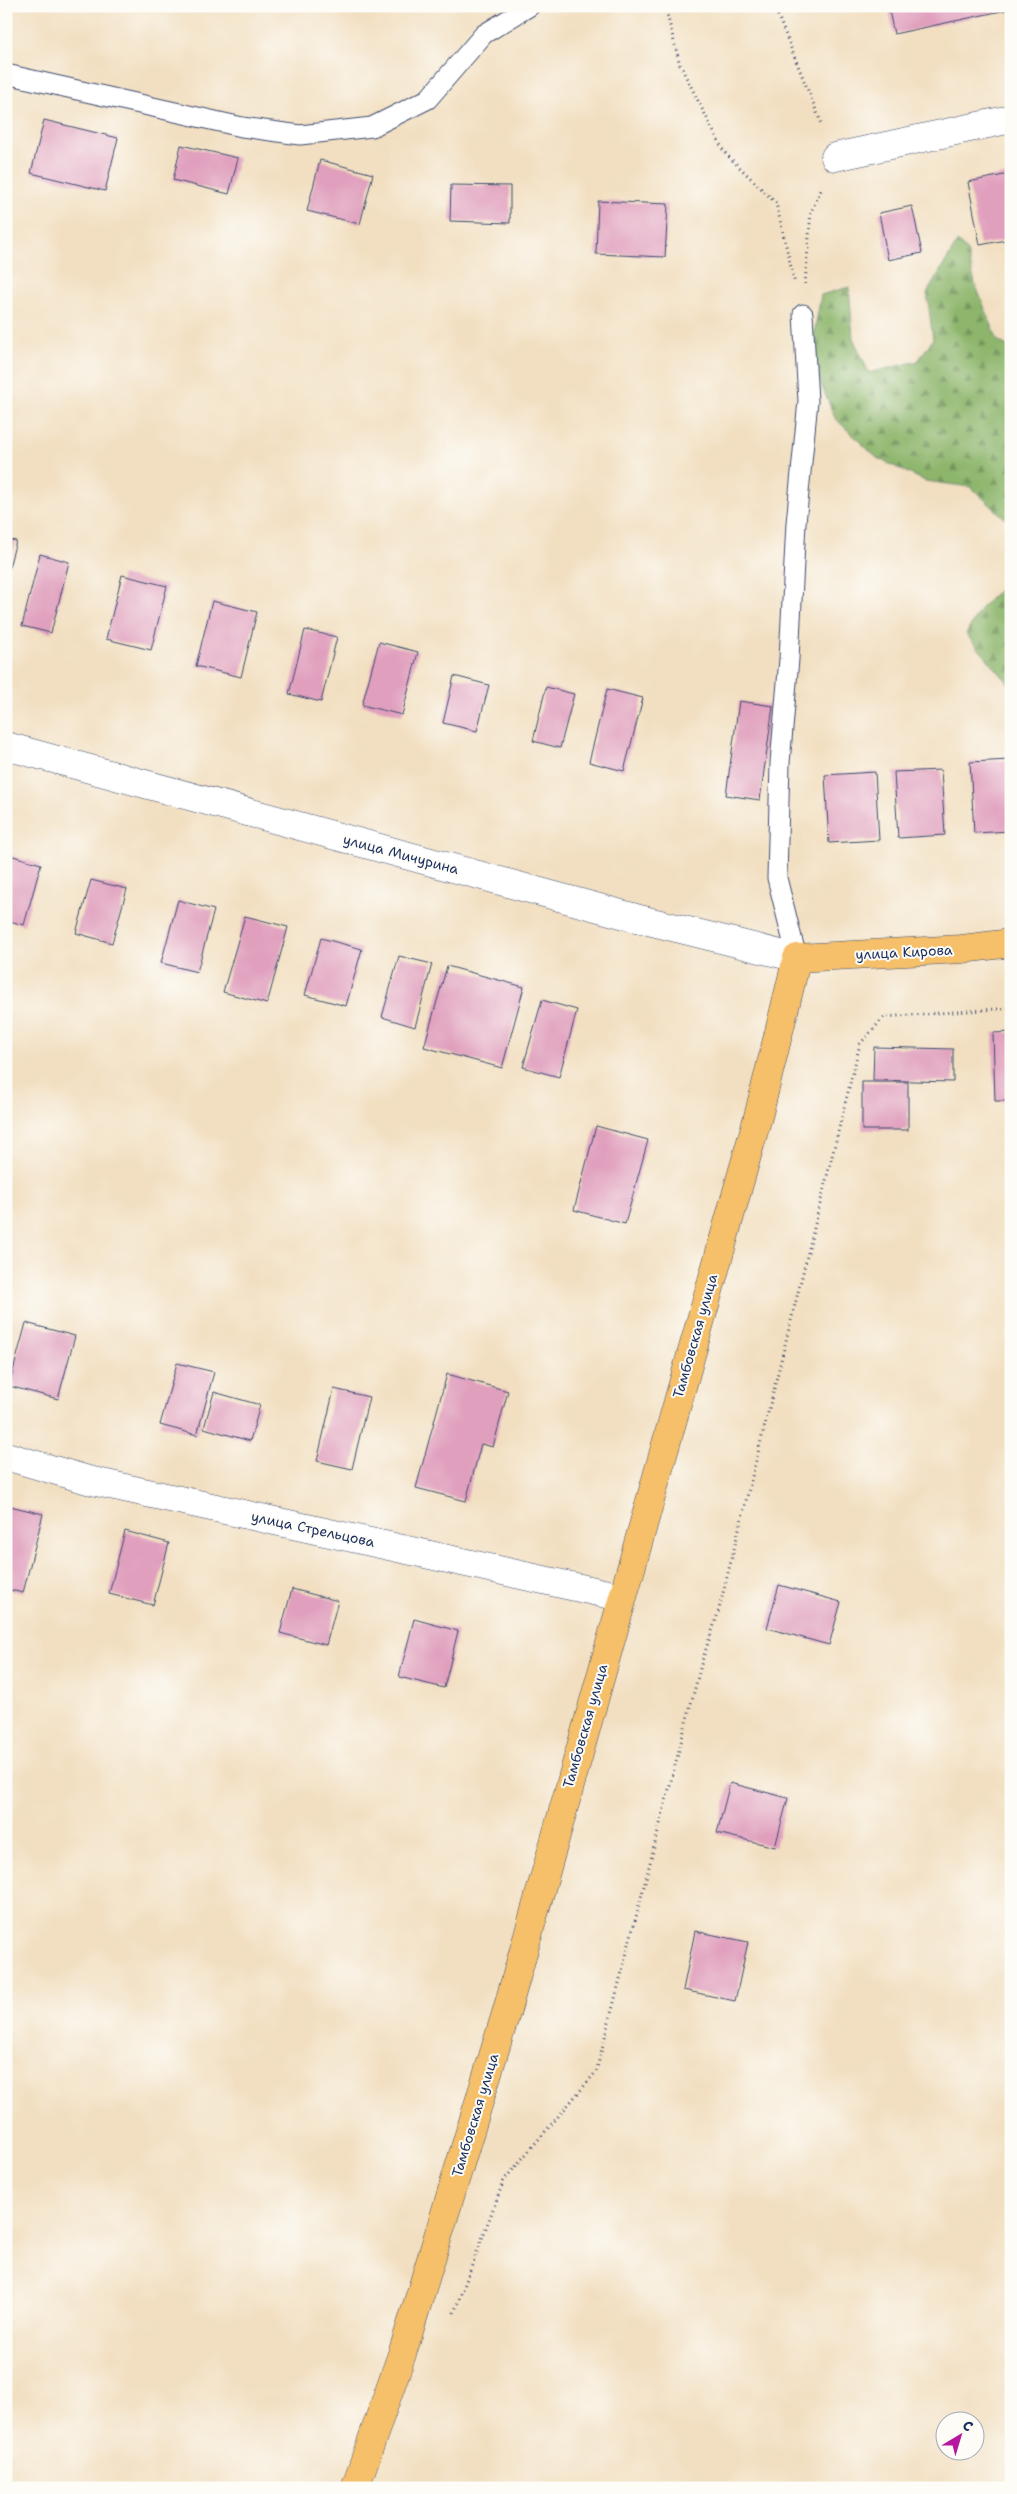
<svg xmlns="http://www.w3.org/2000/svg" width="1017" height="2494" viewBox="0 0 1017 2494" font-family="'Shantell Sans',sans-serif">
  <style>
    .forest { fill: url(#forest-firs); stroke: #547265 }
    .building { fill: #e09fbd }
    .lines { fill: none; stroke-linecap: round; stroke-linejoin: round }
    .service-casing { stroke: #3b496d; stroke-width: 21 }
    .minor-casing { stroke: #3b496d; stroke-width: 29 }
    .primary-casing { stroke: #3b496d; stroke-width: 29 }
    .path { stroke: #3b496d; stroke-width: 3; stroke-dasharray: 1 4; stroke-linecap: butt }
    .service { stroke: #fff; stroke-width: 19 }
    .minor { stroke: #fff; stroke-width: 28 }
    .primary { stroke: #f6c06b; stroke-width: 28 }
    .labels { text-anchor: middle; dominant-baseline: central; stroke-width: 4; stroke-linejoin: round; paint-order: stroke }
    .street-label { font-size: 14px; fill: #1b2f5e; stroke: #fdfcf7 }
  </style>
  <defs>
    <pattern id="forest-firs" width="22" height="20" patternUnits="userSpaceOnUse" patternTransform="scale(1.25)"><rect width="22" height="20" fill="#8db66c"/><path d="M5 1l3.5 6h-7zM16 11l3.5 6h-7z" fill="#72945c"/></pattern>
  </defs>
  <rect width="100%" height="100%" fill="#fdfcf7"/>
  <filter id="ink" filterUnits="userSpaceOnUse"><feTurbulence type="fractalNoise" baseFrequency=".02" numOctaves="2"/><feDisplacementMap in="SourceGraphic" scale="10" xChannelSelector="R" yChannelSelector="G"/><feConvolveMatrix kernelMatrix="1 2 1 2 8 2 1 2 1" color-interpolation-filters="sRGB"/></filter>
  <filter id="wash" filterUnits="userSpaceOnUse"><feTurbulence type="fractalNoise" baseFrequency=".0096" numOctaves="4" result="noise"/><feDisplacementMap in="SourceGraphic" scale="20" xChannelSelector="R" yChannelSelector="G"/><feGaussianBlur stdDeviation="1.12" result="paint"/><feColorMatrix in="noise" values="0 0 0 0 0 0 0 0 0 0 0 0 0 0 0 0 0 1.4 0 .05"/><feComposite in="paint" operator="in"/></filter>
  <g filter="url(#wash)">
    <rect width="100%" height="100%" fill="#f2dfc1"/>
    <path class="forest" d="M958,241L967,252L975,284L998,341L1011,348V686L966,634L981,608L1003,586L1010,523L971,487L925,481L877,458L835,418L810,357L821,295L849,287L853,338L869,373L918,361L933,339L927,293Z"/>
    <g id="blocks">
      <g class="building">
        <path d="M888,6H1011V9L894,34Z"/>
        <path d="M44,120L118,138L105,191L31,173Z"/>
        <path d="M181,145L238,158L229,194L173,180Z"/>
        <path d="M320,160L373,174L360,224L307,211Z"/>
        <path d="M1009,174L1011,239L980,245L968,182Z"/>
        <path d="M451,185L510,186V223L450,221Z"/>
        <path d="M598,201L668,204L665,257L596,254Z"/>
        <path d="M912,206L922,253L888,260L879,213Z"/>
        <path d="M6,539L16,541L7,575H6Z"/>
        <path d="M40,554L69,562L51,633L22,626Z"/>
        <path d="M122,575L167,586L151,650L106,639Z"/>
        <path d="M212,601L257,612L241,677L196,666Z"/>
        <path d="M305,630L337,637L321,702L289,694Z"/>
        <path d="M379,642L418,652L402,715L362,705Z"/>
        <path d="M454,676L489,685L477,731L443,723Z"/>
        <path d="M546,687L574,694L560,748L533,741Z"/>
        <path d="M607,689L643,698L624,771L589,762Z"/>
        <path d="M739,701L773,706L760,800L726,795Z"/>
        <path d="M1011,760V831L974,833L970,762Z"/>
        <path d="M941,770L945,835L898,838L894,772Z"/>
        <path d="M875,772L879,840L829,843L825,775Z"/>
        <path d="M6,854L41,864L24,925L6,920Z"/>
        <path d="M91,880L127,889L112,943L76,933Z"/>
        <path d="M178,900L214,910L197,972L161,963Z"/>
        <path d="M245,916L288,927L267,1004L223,992Z"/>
        <path d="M321,938L362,949L346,1006L305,995Z"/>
        <path d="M399,956L432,964L415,1027L382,1017Z"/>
        <path d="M447,966L524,987L502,1068L424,1047Z"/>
        <path d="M542,1000L577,1010L559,1077L523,1067Z"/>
        <path d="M1011,1032V1101H995L993,1033Z"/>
        <path d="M874,1047L953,1049V1082L873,1080Z"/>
        <rect x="862" y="1082" width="46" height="48"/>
        <path d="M596,1126L648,1140L625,1224L574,1210Z"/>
        <path d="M26,1323L75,1336L58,1399L9,1386Z"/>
        <path d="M177,1363L214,1372L197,1435L160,1425Z"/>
        <path d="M447,1374L508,1391L493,1447L481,1444L466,1501L416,1488Z"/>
        <path d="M334,1389L369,1397L352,1469L317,1461Z"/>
        <path d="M214,1392L260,1405L250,1441L204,1428Z"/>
        <path d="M6,1505L43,1514L23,1593L6,1589Z"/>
        <path d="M125,1531L169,1543L153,1605L109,1594Z"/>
        <path d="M779,1585L841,1602L829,1645L767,1628Z"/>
        <path d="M292,1589L338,1601L326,1645L280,1633Z"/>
        <path d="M414,1619L458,1631L444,1688L399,1677Z"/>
        <path d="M730,1783L788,1798L775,1847L717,1833Z"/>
        <path d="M695,1931L748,1942L735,2001L683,1990Z"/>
      </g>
    </g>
  </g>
  <g filter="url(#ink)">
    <use href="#blocks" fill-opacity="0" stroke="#3b496d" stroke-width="1"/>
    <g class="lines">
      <defs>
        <g id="service">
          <path d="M6,74L242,127L300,135L372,127L428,99L484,34L530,6"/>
          <path d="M797,958L777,878L780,763L789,659L796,523L808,401L803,314"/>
        </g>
        <g id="minor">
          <path d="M835,157L1011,119"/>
          <path d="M6,746L636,918L797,958"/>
          <path d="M6,1456L88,1480L621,1597"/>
        </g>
        <path id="primary" d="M355,2488L403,2351L507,2010L759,1113L797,958L962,949L1011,943"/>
      </defs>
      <use href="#service" class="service-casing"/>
      <use href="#minor" class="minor-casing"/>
      <use href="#primary" class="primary-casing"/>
      <g class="path">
        <path d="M665,6L680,65L724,152L776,203L795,284"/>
        <path d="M774,6L822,125"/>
        <path d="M805,284L811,212L822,188"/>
        <path d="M454,2313L504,2180L596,2072L702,1661L718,1613L860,1044L884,1017L1011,1008"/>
      </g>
      <use href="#service" class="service"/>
      <use href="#minor" class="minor"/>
      <use href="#primary" class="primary"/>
    </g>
  </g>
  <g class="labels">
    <g class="street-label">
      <text transform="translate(401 854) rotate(15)">улица Мичурина</text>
      <text transform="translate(904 952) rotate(-3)">улица Кирова</text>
      <text transform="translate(695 1336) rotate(-74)">Тамбовская улица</text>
      <text transform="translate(313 1529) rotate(12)">улица Стрельцова</text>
      <text transform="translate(585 1726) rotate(-74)">Тамбовская улица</text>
      <text transform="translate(475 2115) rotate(-73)">Тамбовская улица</text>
    </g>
  </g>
  <rect width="1017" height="2494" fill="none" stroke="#fdfcf7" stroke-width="25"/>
  <g transform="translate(960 2436) rotate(38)"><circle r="24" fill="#fdfcf7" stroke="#a3aaba"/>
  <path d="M0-4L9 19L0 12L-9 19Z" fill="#b5179e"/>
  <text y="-8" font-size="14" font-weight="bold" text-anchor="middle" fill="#1b2f5e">С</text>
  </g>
</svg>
